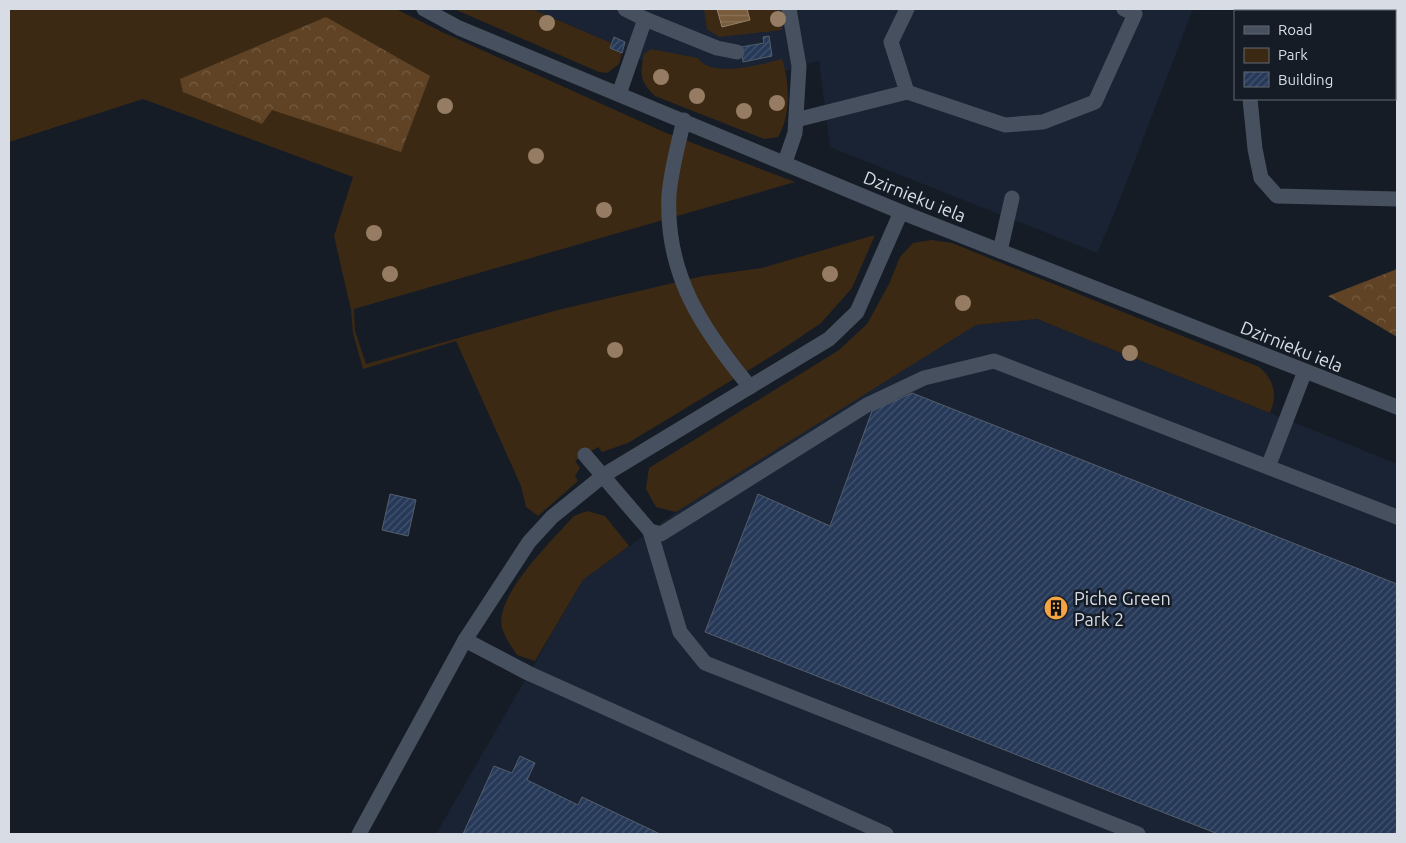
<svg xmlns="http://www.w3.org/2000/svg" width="1406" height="843" viewBox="0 0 1406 843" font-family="Ubuntu,sans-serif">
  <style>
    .built { fill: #192333 }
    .green { fill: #3c2914 }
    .forest { fill: url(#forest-crowns) }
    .water { fill: url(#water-rules); stroke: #95826e }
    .building { fill: url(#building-hatch); stroke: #555e6b }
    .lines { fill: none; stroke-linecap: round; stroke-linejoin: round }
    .minor { stroke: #47505e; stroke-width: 15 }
    .tree { fill: #957c63 }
    .labels { text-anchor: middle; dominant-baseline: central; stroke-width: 5; stroke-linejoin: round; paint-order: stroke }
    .street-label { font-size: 18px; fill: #d8dde5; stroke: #151c26 }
    .poi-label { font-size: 18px; fill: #d8dde5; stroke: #151c26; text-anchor: start }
  </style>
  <defs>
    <pattern id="forest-crowns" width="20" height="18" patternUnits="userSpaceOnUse" patternTransform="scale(1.25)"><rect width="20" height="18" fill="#5f4324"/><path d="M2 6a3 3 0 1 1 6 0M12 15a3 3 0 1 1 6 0" fill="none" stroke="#755e44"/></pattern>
    <pattern id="water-rules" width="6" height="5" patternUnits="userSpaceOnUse" patternTransform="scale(1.25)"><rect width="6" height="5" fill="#785b3b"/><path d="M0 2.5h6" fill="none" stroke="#8a7257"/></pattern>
    <pattern id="building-hatch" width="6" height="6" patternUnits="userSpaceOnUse" patternTransform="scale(1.25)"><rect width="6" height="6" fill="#263958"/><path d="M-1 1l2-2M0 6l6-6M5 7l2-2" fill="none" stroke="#455570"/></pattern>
  </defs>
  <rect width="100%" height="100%" fill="#151c26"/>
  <g class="built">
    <path d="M532,9H1193L1115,212L1097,253L830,147L819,61L799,66L746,87L707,85L610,48L611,43Z"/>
    <path d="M1037,319L1397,464V834H436L583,580L676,512L976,325Z"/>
  </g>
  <g class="green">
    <path d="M9,9H396L442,32L664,132L795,182L354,309L355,331L366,364L558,310L703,276L762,268L875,235L852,288L821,323L775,354L628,443L602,452L598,447L575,461L580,468L575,476L578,481L538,516L526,507L521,486L456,341L363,369L353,333L351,310L334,236L353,177L143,99L9,142Z"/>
    <path d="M454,9H532L611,43L610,48L622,53L619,64L607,73L599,72Z"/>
    <path d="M704,9H780L782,30L719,37L707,29Z"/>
    <path d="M651,49L698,58C712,79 762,64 782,59C790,84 791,115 778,137L764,139L655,96C639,81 640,74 644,54Z"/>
    <path d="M931,240L952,243L1259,367C1274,379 1278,395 1270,413L1037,319L976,325L676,512L656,507L646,489L649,468L839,350L867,324L889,284L900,257L913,243Z"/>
    <path d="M587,511L605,516L629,546L583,580L535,661L517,655C512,647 505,638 502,628C494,595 554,539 574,516Z"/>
  </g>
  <g class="forest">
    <path d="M326,17L430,76L401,152L272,110L262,124L183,92L180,79Z"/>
    <path d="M1397,269V337L1328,296Z"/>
  </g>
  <path class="water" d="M717,9H747L750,20L722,27Z"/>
  <g class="building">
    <path d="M769,36L772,56L743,62L741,47L764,43L763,37Z"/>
    <path d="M614,37L625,42L622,53L610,48Z"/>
    <path d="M912,393L1397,584V834H1218L705,632L758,494L830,526L872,411Z"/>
    <path d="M390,494L416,500L408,536L382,530Z"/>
    <path d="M520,756L535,763L527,780L578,805L582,797L660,834H463L494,766L512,773Z"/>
  </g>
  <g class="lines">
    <g class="minor">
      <path d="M424,9L459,28L901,212L1397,407"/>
      <path d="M625,9L645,19"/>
      <path d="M907,9L891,42L907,92L1005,125L1043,122L1095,102L1135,14L1124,9"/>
      <path d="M1242,9V11"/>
      <path d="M619,94L645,19L717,48L737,52"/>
      <path d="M1250,99L1255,149L1261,178L1277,196L1397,199"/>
      <path d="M684,120C678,145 671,170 669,195C665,274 702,329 750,387"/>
      <path d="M796,120L907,92"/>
      <path d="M785,162L795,133L799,66L789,9"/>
      <path d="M1000,251L1012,198"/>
      <path d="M585,455L650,531L680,632L705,663L1138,834"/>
      <path d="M1268,467L1305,371"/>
      <path d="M650,531L661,534L867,405L924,378L994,361L1397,517"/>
      <path d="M465,640L528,673L886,834"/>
      <path d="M359,834L465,640L529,542L552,517L604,475L829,339L857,312L901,212"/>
    </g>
  </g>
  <g class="tree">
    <circle cx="778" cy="19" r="8"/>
    <circle cx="547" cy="23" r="8"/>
    <circle cx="661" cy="77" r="8"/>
    <circle cx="697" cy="96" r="8"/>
    <circle cx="777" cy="103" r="8"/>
    <circle cx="445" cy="106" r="8"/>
    <circle cx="744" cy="111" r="8"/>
    <circle cx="536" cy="156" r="8"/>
    <circle cx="604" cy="210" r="8"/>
    <circle cx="374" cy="233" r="8"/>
    <circle cx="390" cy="274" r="8"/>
    <circle cx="830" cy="274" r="8"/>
    <circle cx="963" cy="303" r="8"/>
    <circle cx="615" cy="350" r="8"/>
    <circle cx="1130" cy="353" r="8"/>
  </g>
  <defs>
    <symbol id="building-disc" viewBox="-11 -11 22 22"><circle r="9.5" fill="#f3a443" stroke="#151c26"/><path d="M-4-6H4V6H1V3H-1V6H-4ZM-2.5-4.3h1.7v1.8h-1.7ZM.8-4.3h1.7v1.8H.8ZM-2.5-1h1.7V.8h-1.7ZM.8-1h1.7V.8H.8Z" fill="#111"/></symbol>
  </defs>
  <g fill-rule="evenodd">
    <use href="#building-disc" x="1042" y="594" width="28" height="28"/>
  </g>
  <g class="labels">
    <g class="street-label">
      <text transform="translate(915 196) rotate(22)">Dzirnieku iela</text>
      <text transform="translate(1292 346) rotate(22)">Dzirnieku iela</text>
    </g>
    <g class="poi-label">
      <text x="1074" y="598">Piche Green<tspan x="1074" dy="21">Park 2</tspan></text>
    </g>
  </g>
  <rect width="1406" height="843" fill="none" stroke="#d8dde5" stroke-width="20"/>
  <rect x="1234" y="10" width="162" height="90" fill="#151c26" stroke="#636972"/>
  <rect x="1244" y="26" width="25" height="8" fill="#47505e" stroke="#636972"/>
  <text x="1278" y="35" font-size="15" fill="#d8dde5">Road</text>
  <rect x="1244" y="48" width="25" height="15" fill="#3c2914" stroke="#636972"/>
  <text x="1278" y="60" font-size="15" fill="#d8dde5">Park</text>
  <rect x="1244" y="72" width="25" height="15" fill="url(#building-hatch)" stroke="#636972"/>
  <text x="1278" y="85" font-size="15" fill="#d8dde5">Building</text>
</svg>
